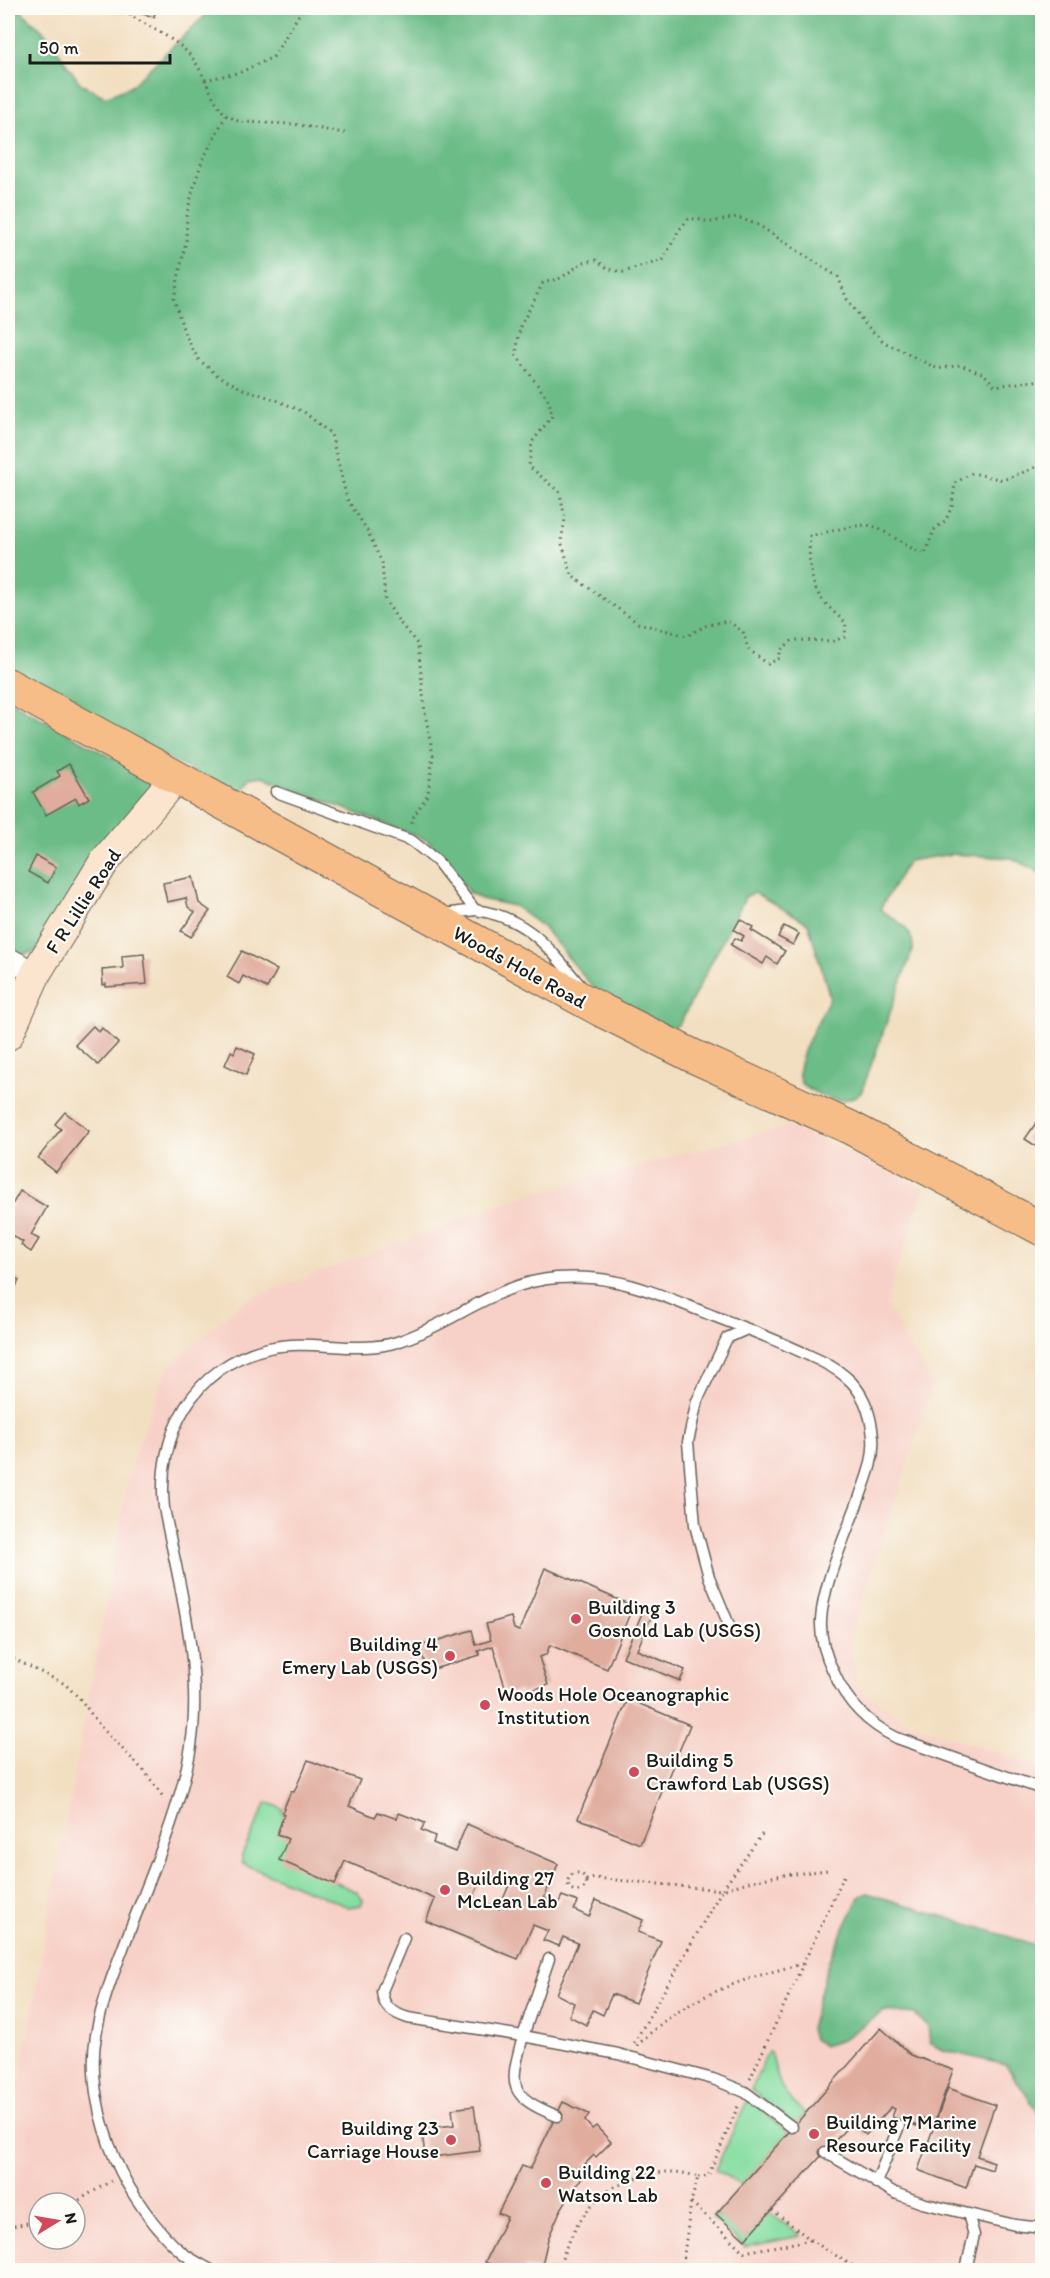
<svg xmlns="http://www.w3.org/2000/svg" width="1050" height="2278" viewBox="0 0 1050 2278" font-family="Itim,sans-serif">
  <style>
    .built { fill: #f7d1c8; fill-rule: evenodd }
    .green { fill: #86dda1; stroke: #517c5e; stroke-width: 1.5 }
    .forest { fill: #6cbc87; stroke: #446c52; stroke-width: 1.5 }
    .building { fill: #e0ac9e; fill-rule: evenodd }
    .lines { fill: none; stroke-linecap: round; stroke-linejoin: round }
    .lane-casing { stroke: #676055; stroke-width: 13 }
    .street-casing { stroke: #676055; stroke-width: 23 }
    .secondary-casing { stroke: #676055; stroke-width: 32 }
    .highway-casing { stroke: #676055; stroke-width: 35 }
    .path { stroke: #676055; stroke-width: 3; stroke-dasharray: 1.5 4.5; stroke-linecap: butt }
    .lane { stroke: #fff; stroke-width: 10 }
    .street { stroke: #fff; stroke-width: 21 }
    .secondary { stroke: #fce5cf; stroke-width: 30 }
    .highway { stroke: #f7bd88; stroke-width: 33 }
    .poi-dot { fill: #d1495b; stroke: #fdfcf7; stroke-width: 2 }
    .labels { text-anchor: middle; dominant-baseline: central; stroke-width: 4.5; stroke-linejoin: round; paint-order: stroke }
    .street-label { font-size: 20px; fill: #1c1c1c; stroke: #fdfcf7 }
    .poi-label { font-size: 20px; fill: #1c1c1c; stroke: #fdfcf7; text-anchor: start }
  </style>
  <rect width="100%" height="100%" fill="#fdfcf7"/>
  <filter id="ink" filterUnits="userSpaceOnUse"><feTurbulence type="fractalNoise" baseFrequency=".0167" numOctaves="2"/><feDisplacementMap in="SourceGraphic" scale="12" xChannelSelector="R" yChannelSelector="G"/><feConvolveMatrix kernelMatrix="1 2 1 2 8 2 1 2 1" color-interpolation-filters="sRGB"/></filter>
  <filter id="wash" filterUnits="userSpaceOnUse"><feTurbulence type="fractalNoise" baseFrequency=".008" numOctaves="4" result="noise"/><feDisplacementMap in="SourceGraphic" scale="24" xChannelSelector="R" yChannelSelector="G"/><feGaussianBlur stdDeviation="1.35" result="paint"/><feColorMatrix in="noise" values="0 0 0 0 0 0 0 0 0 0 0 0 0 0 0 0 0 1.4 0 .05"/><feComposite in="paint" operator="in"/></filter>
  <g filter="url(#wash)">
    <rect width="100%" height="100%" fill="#f2dec0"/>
    <path class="built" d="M790,1126L925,1187L886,1304L933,1386L850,1639L858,1687L909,1723L1042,1768V2270H8V2157L26,2043L131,1465L168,1366L245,1300L528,1195ZM39,2203H75V2239H39Z"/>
    <g class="green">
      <path d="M267,1802L283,1809L282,1813L284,1814L288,1839L335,1882L357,1892L363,1900L361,1905L349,1907L248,1866L242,1862V1855Z"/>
      <path d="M768,2052L772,2054C777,2082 782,2095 805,2113L795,2125L751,2090Z"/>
      <path d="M748,2099L789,2132L742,2185L715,2170Z"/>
      <path d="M769,2213L798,2233L800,2236L745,2247L712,2217L716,2214L745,2239Z"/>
    </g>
    <g class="forest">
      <path d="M8,8H18L45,33L80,83L105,97L130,87L213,8H1042V874L1012,858L952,854L908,861L880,909C896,921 914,928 913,949L861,1093C848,1102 835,1102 821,1095C815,1092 805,1089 801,1083C790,1067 822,1015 830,997L808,923L755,893L746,896L680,1023L672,1029L600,996L543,927L514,906L481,899L469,893L445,857L427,840L285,786L263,776L250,778L241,790L234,793L79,711L8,668Z"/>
      <path d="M8,700L142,774L148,781L151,787L35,952L16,956L8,952Z"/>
      <path d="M867,1893L1042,1947V2118L1006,2065L942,2050L930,2043L928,2027L915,2014L884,2011L842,2040L824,2046L813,2039L810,2029L829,1960L859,1897Z"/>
    </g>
    <g id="blocks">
      <g class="building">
        <path d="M100,8H125L124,14Z"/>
        <path d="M137,8H167L166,12L156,9L154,17L136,12Z"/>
        <path d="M69,764L89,798L79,804L76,798L46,815L33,792L60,776L57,771Z"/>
        <path d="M36,856L56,867L48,883L28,872Z"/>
        <path d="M193,877L199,903L210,911L191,937L181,931L195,912L188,907L186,898L167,902L163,883Z"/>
        <path d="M740,919L753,927L751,930L785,951L777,964L767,957L763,964L731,945L735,938L741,941L744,936L734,930Z"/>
        <path d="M784,926L799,934L793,945L778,937Z"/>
        <path d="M242,951L277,970L267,988L243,976L239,984L227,977Z"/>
        <path d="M144,954L147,984L106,987V984L103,985L102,970L123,968L122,956Z"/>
        <path d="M93,1026L99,1032L102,1028L118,1043L98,1065L75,1045Z"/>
        <path d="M237,1046L255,1054L246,1075L225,1065L231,1051L234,1053Z"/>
        <path d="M65,1112L89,1131L56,1172L38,1158L61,1129L55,1124Z"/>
        <path d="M1038,1120L1042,1123V1150L1025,1139Z"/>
        <path d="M20,1191L47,1207L31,1235L39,1239L31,1252L21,1245L23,1242L8,1233V1212Z"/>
        <path d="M8,1275L19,1280L8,1303Z"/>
        <path d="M545,1568L633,1606L607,1669L550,1645L546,1655L539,1657L548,1685L522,1693L519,1690L507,1694L493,1646L478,1651L480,1655L427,1671L420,1646L472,1630L476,1645L491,1640L486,1624L511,1617L514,1629L519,1631Z"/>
        <path d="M643,1611L652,1615L637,1650L685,1670L680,1681L623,1657Z"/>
        <path d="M628,1699L690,1725L640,1844L578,1818Z"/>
        <path d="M308,1760L360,1780L349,1806L375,1817L378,1812L397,1819L399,1813L425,1823L421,1830L435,1836L433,1843L455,1852L467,1824L558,1864L544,1898L558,1904L562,1896L578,1902L574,1910L589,1917L596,1900L643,1920L638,1932L661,1941L635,2003L612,1994L603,2015L593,2010L586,2025L569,2016L574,2003L556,1994L578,1943L563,1937L559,1946L543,1940L548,1931L533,1925L518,1959L426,1921L435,1899L345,1861L335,1884L279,1860L288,1839L277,1834L284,1814L282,1813L291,1791L294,1792ZM484,1873L509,1885L499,1909L473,1898Z"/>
        <path d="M881,2028L911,2055L953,2070L934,2123L920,2117L917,2126L892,2117L895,2109L891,2107L866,2135L852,2122L745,2240L716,2214Z"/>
        <path d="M948,2088L995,2105L977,2156L994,2162L992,2170L974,2164L966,2188L918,2170Z"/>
        <path d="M563,2102L589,2114L585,2121L592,2129L596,2126L611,2142L596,2157L594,2155L585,2164L591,2168L574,2188L560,2211L548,2239L541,2269L524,2267V2270H502L485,2262L507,2217L498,2213L522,2166L530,2169Z"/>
        <path d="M474,2106L480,2151L425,2158L422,2129L454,2125L452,2109Z"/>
      </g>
    </g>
  </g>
  <g filter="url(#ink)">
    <use href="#blocks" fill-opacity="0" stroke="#676055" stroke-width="1.5"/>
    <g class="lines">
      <defs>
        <g id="lane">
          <path d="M276,792L412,841L437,861L475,910C527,917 548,947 580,985"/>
          <path d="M445,914L475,910"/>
          <path d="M729,1625L709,1577L695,1525L688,1442L697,1401L727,1338L747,1329"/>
          <path d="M404,1938L382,1991C383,2008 393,2013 408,2018L523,2036L549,1959"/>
          <path d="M557,2116C506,2095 510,2085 523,2036L618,2054L713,2079L745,2092L792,2127"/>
          <path d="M825,2152L895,2193L922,2203L1015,2225L1042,2228"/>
          <path d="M876,2183L899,2126"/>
          <path d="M967,2265L974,2235L968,2214"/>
          <path d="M211,2270C202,2265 192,2260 184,2254C157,2233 128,2190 115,2159C99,2122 89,2075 96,2035C101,2005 112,1977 123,1948C147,1884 180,1814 191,1746C203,1667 179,1585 164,1508C156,1435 194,1365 269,1348C312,1338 355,1355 397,1342C453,1324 497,1282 557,1278C576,1277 594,1277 612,1281C645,1287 675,1301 706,1313C740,1326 775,1339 808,1355C821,1361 835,1367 846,1377C864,1392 871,1414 873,1437C875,1458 867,1477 860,1496C847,1532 823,1583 821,1620C820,1638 826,1657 834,1673C847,1703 868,1724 897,1738L1042,1789"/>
        </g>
        <path id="street" d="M8,958L36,973"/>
        <path id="secondary" d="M8,1035L36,973L104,862L175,778"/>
        <path id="highway" d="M8,685L601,1010L693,1056L849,1127L1042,1229"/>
      </defs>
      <use href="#lane" class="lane-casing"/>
      <use href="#street" class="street-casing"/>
      <use href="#secondary" class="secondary-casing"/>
      <use href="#highway" class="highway-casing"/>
      <g class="path">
        <path d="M132,8L130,15C149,27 174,38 189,54C205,72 209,97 226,115L202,161L194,186L187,213L186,240L174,299L184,332L198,359L217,375L243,389L274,399L304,412L331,434L347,499L367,530L382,563L385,600L400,623L418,645L425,713L433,755L428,794L412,819V827"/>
        <path d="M205,80L241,72L273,57L303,8"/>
        <path d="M226,115L240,122L293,124L349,134"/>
        <path d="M1042,380L995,386L984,374L960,365L938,369L884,342L865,324L847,299L838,277L758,225L737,217L711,222L689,218L679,230L663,260L623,272L609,269L596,260L583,262L561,278L543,283L520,327L516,355L549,401L552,416L532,442L529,466L560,493L565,519L561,541L572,576L638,623L687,636L707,625L728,621L743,632L748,649L768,664L780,658V650L793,640L833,641L845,637L846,623C836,614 824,604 817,592C810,579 808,550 810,536C826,533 862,521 875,527C893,535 907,548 925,554L934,530L946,520L952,506L955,483L972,473L1003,480L1042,465"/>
        <path d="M8,1656L65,1684L81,1700L100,1726L146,1773L163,1797"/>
        <circle cx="577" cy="1882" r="9"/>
        <path d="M586,1880L595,1878L722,1890L763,1833"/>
        <path d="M634,2043L722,1890L748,1882L777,1876L828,1870"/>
        <path d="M637,2046C682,1998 740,1979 802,1964"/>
        <path d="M750,2079L844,1876"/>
        <path d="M698,2177L708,2176L739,2104"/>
        <path d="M74,2203L111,2181"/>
        <path d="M772,2210L811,2240L859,2270"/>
        <path d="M8,2227L39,2221"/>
        <path d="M559,2270C564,2244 584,2209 605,2192C610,2188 617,2186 622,2184C647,2173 671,2167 698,2177L691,2202L744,2252L811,2240"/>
        <path d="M682,2270L691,2202"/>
      </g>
      <use href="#lane" class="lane"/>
      <use href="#street" class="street"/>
      <use href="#secondary" class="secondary"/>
      <use href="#highway" class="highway"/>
    </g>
  </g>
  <g class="poi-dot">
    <circle cx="576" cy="1619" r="6"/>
    <circle cx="450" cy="1656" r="6"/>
    <circle cx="485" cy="1705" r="6"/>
    <circle cx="634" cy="1772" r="6"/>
    <circle cx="445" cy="1890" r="6"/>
    <circle cx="814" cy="2134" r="6"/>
    <circle cx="451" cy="2140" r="6"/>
    <circle cx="546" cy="2183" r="6"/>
  </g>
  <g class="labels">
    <g class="street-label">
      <text transform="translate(83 901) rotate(-57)">F R Lillie Road</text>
      <text transform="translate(520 967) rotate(29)">Woods Hole Road</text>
    </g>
    <g class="poi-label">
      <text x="588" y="1607">Building 3<tspan x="588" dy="23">Gosnold Lab (USGS)</tspan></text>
      <text x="438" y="1644" text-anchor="end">Building 4<tspan x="438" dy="23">Emery Lab (USGS)</tspan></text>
      <text x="497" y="1694">Woods Hole Oceanographic<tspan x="497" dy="23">Institution</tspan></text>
      <text x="646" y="1760">Building 5<tspan x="646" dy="23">Crawford Lab (USGS)</tspan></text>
      <text x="457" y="1878">Building 27<tspan x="457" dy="23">McLean Lab</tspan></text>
      <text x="826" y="2122">Building 7 Marine<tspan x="826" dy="23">Resource Facility</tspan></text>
      <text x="439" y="2128" text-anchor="end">Building 23<tspan x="439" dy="23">Carriage House</tspan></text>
      <text x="558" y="2172">Building 22<tspan x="558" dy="23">Watson Lab</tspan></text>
    </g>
  </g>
  <rect width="1050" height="2278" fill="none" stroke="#fdfcf7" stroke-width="30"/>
  <g transform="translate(57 2221) rotate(79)"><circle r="28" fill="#fdfcf7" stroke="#a3a29f" stroke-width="1.5"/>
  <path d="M0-4.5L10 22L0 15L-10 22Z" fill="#d1495b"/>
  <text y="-9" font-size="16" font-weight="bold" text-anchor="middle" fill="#1c1c1c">N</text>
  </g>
  <path d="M30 54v9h140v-9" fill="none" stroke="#1c1c1c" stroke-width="3"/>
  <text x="39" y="54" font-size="18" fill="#1c1c1c" stroke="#fdfcf7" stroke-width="4.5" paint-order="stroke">50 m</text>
</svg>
